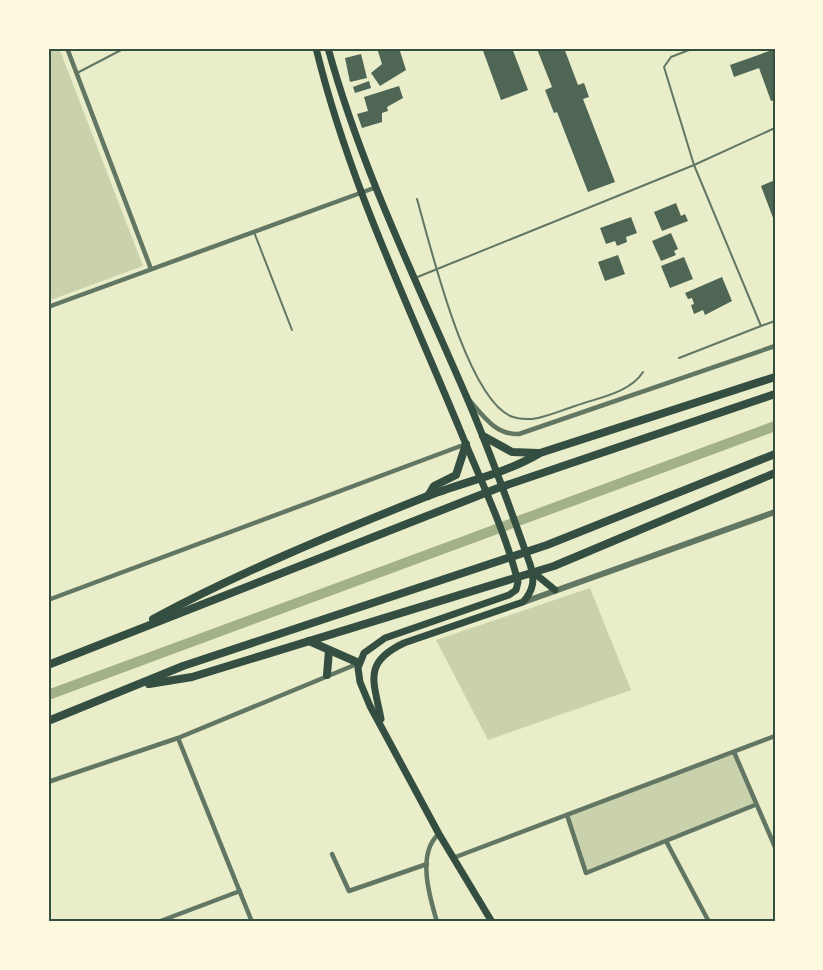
<svg xmlns="http://www.w3.org/2000/svg" width="823" height="970" viewBox="0 0 823 970" font-family="'PT Serif',serif">
  <style>
    .green { fill: #cad2ad }
    .lines { fill: none; stroke-linecap: round; stroke-linejoin: round }
    .canal { stroke: #a3b18a; stroke-width: 10 }
    .building { fill: #4f6655 }
    .path { stroke: #344e41; stroke-width: 1.5 }
    .service { stroke: #617663; stroke-width: 2 }
    .minor { stroke: #617663; stroke-width: 4.5 }
    .tertiary { stroke: #617663; stroke-width: 6 }
    .secondary { stroke: #344e41; stroke-width: 7 }
    .trunk { stroke: #344e41; stroke-width: 8 }
    .neatline { fill: none; stroke: #344e41; stroke-width: 2 }
  </style>
  <rect width="100%" height="100%" fill="#e9edc9"/>
  <g class="green">
    <path d="M48,48H59L143,266L48,301Z"/>
    <path d="M590,588L631,690L488,740L436,640Z"/>
    <path d="M734,752L755,805L586,873L567,815Z"/>
  </g>
  <g class="lines">
    <path class="canal" d="M48,695L775,426"/>
  </g>
  <g class="building">
    <path d="M377,48H399L406,70L380,86L371,73L382,64Z"/>
    <path d="M482,48H512L528,90L501,100Z"/>
    <path d="M564,48L578,85L584,83L589,97L583,99L615,182L588,192L557,112L554,113L545,90L552,87L537,49Z"/>
    <path d="M775,49V100L771,101L759,68L734,77L730,65Z"/>
    <path d="M361,54L367,78L350,82L345,58Z"/>
    <path d="M369,81L371,88L355,93L353,87Z"/>
    <path d="M399,86L403,98L387,107L388,111L382,113V122L362,128L357,114L368,111L364,97Z"/>
    <path d="M775,180V223L761,186Z"/>
    <path d="M676,203L681,216L685,214L688,221L662,231L654,212Z"/>
    <path d="M631,217L637,233L626,237L627,242L617,246L615,241L606,244L600,228Z"/>
    <path d="M671,233L678,249L674,251L676,255L661,261L652,241Z"/>
    <path d="M618,255L625,274L605,281L598,262Z"/>
    <path d="M684,257L693,279L670,288L661,266Z"/>
    <path d="M722,277L732,301L705,315L703,310L694,314L691,305L694,304L692,298L688,299L685,293Z"/>
  </g>
  <g class="lines">
    <path class="path" d="M738,50L743,48"/>
    <g class="service">
      <path d="M694,48L671,57L664,67L694,165L761,326L775,321"/>
      <path d="M77,73L125,48"/>
      <path d="M417,199C430,244 467,402 513,417C533,424 556,412 575,406C597,398 630,393 643,372"/>
      <path d="M254,232L292,330"/>
      <path d="M415,278L694,165L775,128"/>
      <path d="M679,358L761,326"/>
    </g>
    <g class="minor">
      <path d="M67,48L151,269"/>
      <path d="M48,307L374,188"/>
      <path d="M470,401C484,417 496,435 519,434L775,346"/>
      <path d="M48,600L466,444"/>
      <path d="M178,738L252,922"/>
      <path d="M734,752L775,847"/>
      <path d="M48,782L178,738L357,664"/>
      <path d="M567,815L586,873L755,805"/>
      <path d="M666,841L709,922"/>
      <path d="M332,854L349,891L427,864"/>
      <path d="M453,858L775,736"/>
      <path d="M158,922L240,891"/>
      <path d="M437,922C430,898 416,853 439,834"/>
    </g>
    <path class="tertiary" d="M524,602L775,512"/>
    <g class="secondary">
      <path d="M316,48C348,180 408,304 460,430C480,479 505,530 518,582L516,590L509,595L385,638L364,653L358,668L360,682L370,706L439,834L492,922"/>
      <path d="M328,48C362,171 417,282 467,398C491,453 510,508 530,564C535,579 534,590 523,602L404,643C362,663 374,681 381,719"/>
      <path d="M533,572L555,590"/>
    </g>
    <g class="trunk">
      <path d="M483,436L512,452L538,453"/>
      <path d="M428,496L434,486L456,475L466,444"/>
      <path d="M153,619C240,572 333,534 425,497C463,482 505,474 540,453L775,377"/>
      <path d="M309,641L359,663"/>
      <path d="M48,665L498,488L775,394"/>
      <path d="M327,675L329,650"/>
      <path d="M149,684L192,677L554,566L775,473"/>
      <path d="M48,721L183,666L547,545L775,454"/>
    </g>
  </g>
  <rect width="823" height="970" fill="none" stroke="#fefae0" stroke-width="99"/>
  <rect x="50" y="50" width="724" height="870" class="neatline"/>
</svg>
